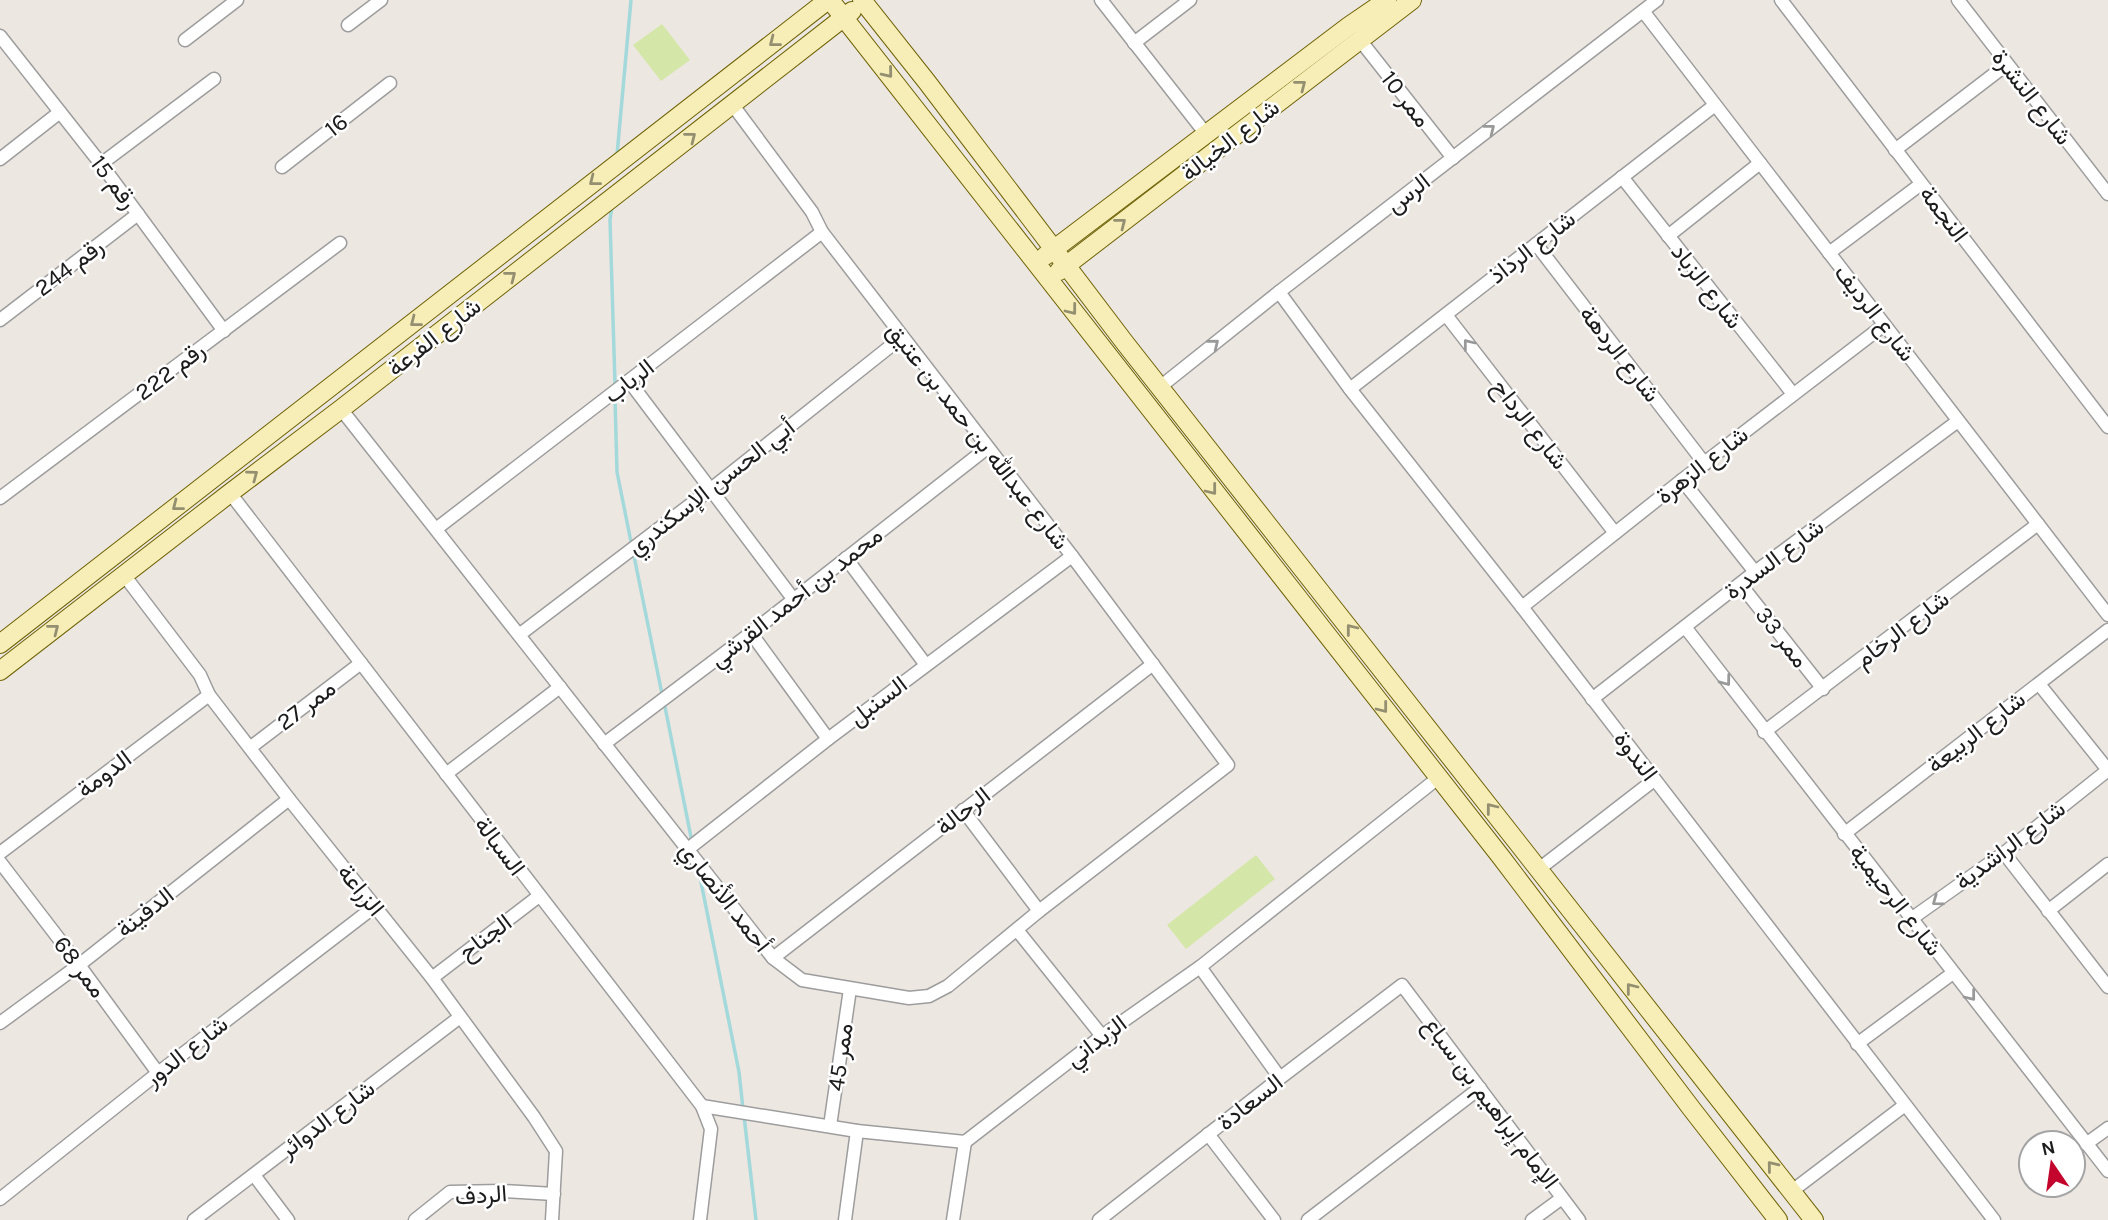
<svg xmlns="http://www.w3.org/2000/svg" width="2108" height="1220" viewBox="0 0 2108 1220" font-family="Karla,Vazirmatn,sans-serif">
  <style>
    .grass { fill: #d4e7a8 }
    .lines { fill: none; stroke-linecap: round; stroke-linejoin: round }
    .stream { stroke: #a3d9da; stroke-width: 3.5 }
    .street-casing { stroke: #9d9d9d; stroke-width: 15 }
    .secondary-casing { stroke: #6f6407; stroke-width: 20 }
    .street { stroke: #fff; stroke-width: 12 }
    .secondary { stroke: #f7edb6; stroke-width: 18 }
    .oneway { stroke: #948f71 }
    .oneway2 { stroke: #999 }
    .labels { text-anchor: middle; dominant-baseline: central; stroke-width: 5; stroke-linejoin: round; paint-order: stroke }
    .street-label { font-size: 24px; fill: #1c1c1c; stroke: #fff }
  </style>
  <rect width="100%" height="100%" fill="#ede7e2"/>
  <g class="grass">
    <path d="M662,24L690,60L661,81L633,45Z"/>
    <path d="M1256,855L1275,879L1186,949L1167,925Z"/>
  </g>
  <g class="lines">
    <g class="stream">
      <path d="M617,155L631,0"/>
      <path d="M612,206L610,220L615,384"/>
      <path d="M615,399L617,472L631,542"/>
      <path d="M634,556L662,694"/>
      <path d="M664,702L692,842"/>
      <path d="M699,872L739,1072L743,1109"/>
      <path d="M744,1116L756,1220"/>
    </g>
    <defs>
      <g id="street">
        <path d="M1101,0L1206,134"/>
        <path d="M1781,0L2108,427"/>
        <path d="M1958,0L2108,194"/>
        <path d="M1643,11L2108,615"/>
        <path d="M348,25L381,0"/>
        <path d="M0,36L101,164L224,331"/>
        <path d="M185,40L237,0"/>
        <path d="M1360,40L1453,158"/>
        <path d="M1134,43L1190,0"/>
        <path d="M1895,150L2006,65"/>
        <path d="M0,159L60,112"/>
        <path d="M101,164L214,79"/>
        <path d="M282,167L390,83"/>
        <path d="M1622,177L1793,394"/>
        <path d="M1668,236L1760,163"/>
        <path d="M1536,244L1705,464"/>
        <path d="M1829,253L1921,184"/>
        <path d="M1279,292L1350,389L1522,607L1994,1220"/>
        <path d="M1446,315L1615,533"/>
        <path d="M0,320L138,214"/>
        <path d="M629,381L794,600"/>
        <path d="M1160,387L1279,292L1657,0"/>
        <path d="M1350,389L1715,105"/>
        <path d="M341,409L773,958L802,980L909,998L929,996L948,986L1039,911L1228,765L1072,556L822,232L812,212L732,104"/>
        <path d="M1682,480L1755,572"/>
        <path d="M230,493L702,1106L711,1129L700,1220"/>
        <path d="M0,498L340,243"/>
        <path d="M436,529L822,232"/>
        <path d="M846,558L926,665"/>
        <path d="M124,575L200,675L209,695L289,799L432,978L534,1117L556,1151L552,1220"/>
        <path d="M1741,585L1823,689"/>
        <path d="M1522,607L1682,480L1884,325"/>
        <path d="M1685,627L2108,1171"/>
        <path d="M751,633L828,739"/>
        <path d="M519,635L711,489L902,337"/>
        <path d="M2039,684L2108,770"/>
        <path d="M1592,699L1755,572L1958,421"/>
        <path d="M1764,732L2038,524"/>
        <path d="M604,744L751,633L987,448"/>
        <path d="M251,747L361,663"/>
        <path d="M446,774L560,687"/>
        <path d="M963,810L1039,911"/>
        <path d="M1844,834L2108,630"/>
        <path d="M688,849L828,739L1072,556"/>
        <path d="M0,853L209,695"/>
        <path d="M2004,853L2108,987"/>
        <path d="M0,862L79,965L158,1073"/>
        <path d="M1539,869L1654,780"/>
        <path d="M2048,911L2108,864"/>
        <path d="M1911,919L2004,853L2108,770"/>
        <path d="M1017,930L1102,1036"/>
        <path d="M773,958L1153,664"/>
        <path d="M1200,967L1280,1078"/>
        <path d="M432,978L539,896"/>
        <path d="M0,1023L79,965L289,799"/>
        <path d="M1857,1044L1953,973"/>
        <path d="M702,1106L857,1131L965,1142L1102,1036L1200,967L1438,778"/>
        <path d="M830,1126L850,989"/>
        <path d="M1208,1134L1274,1220"/>
        <path d="M2086,1144L2108,1128"/>
        <path d="M254,1175L288,1220"/>
        <path d="M1792,1191L1905,1105"/>
        <path d="M0,1199L158,1073L374,907"/>
        <path d="M194,1220L460,1017"/>
        <path d="M415,1220L450,1192L502,1191L554,1194"/>
        <path d="M845,1220L857,1131"/>
        <path d="M953,1220L965,1142"/>
        <path d="M1099,1220L1280,1078L1402,985L1579,1220"/>
        <path d="M1308,1220L1480,1088"/>
        <path d="M1532,1220L1562,1198"/>
      </g>
      <g id="secondary">
        <path d="M830,0L1501,857L1691,1108L1778,1220"/>
        <path d="M862,0L927,82L1125,343L1814,1220"/>
        <path d="M1045,256L1349,26L1387,0"/>
        <path d="M1059,271L1412,0"/>
        <path d="M0,644L828,0"/>
        <path d="M0,671L230,493L341,409L852,11"/>
      </g>
    </defs>
    <use href="#street" class="street-casing"/>
    <use href="#secondary" class="secondary-casing"/>
    <use href="#street" class="street"/>
    <use href="#secondary" class="secondary"/>
  </g>
  <defs><path id="oneway-chevron" d="M-2-3.5L2.5 0L-2 3.5" fill="none" stroke-width="1.6" stroke-linecap="round" stroke-linejoin="round" transform="scale(1.75)"/></defs>
  <g class="oneway">
    <use href="#oneway-chevron" transform="translate(774 42) rotate(142)"/>
    <use href="#oneway-chevron" transform="translate(888 73) rotate(51)"/>
    <use href="#oneway-chevron" transform="translate(1301 85) rotate(-38)"/>
    <use href="#oneway-chevron" transform="translate(691 137) rotate(-38)"/>
    <use href="#oneway-chevron" transform="translate(594 181) rotate(142)"/>
    <use href="#oneway-chevron" transform="translate(1121 223) rotate(-38)"/>
    <use href="#oneway-chevron" transform="translate(511 276) rotate(-38)"/>
    <use href="#oneway-chevron" transform="translate(1072 310) rotate(52)"/>
    <use href="#oneway-chevron" transform="translate(415 322) rotate(142)"/>
    <use href="#oneway-chevron" transform="translate(253 475) rotate(-37)"/>
    <use href="#oneway-chevron" transform="translate(1212 490) rotate(52)"/>
    <use href="#oneway-chevron" transform="translate(177 506) rotate(142)"/>
    <use href="#oneway-chevron" transform="translate(54 629) rotate(-38)"/>
    <use href="#oneway-chevron" transform="translate(1351 629) rotate(-128)"/>
    <use href="#oneway-chevron" transform="translate(1383 708) rotate(52)"/>
    <use href="#oneway-chevron" transform="translate(1491 808) rotate(-128)"/>
    <use href="#oneway-chevron" transform="translate(1631 988) rotate(-128)"/>
    <use href="#oneway-chevron" transform="translate(1772 1166) rotate(-129)"/>
  </g>
  <g class="oneway2">
    <use href="#oneway-chevron" transform="translate(1490 129) rotate(-38)"/>
    <use href="#oneway-chevron" transform="translate(1214 344) rotate(-39)"/>
    <use href="#oneway-chevron" transform="translate(1468 344) rotate(-128)"/>
    <use href="#oneway-chevron" transform="translate(1726 681) rotate(53)"/>
    <use href="#oneway-chevron" transform="translate(1937 901) rotate(144)"/>
    <use href="#oneway-chevron" transform="translate(1971 996) rotate(52)"/>
  </g>
  <g class="labels">
    <g class="street-label">
      <text transform="translate(2032 97) rotate(52)">شارع النشرة</text>
      <text transform="translate(1406 99) rotate(52)">ممر 10</text>
      <text transform="translate(336 125) rotate(-38)">16</text>
      <text transform="translate(1230 140) rotate(-38)">شارع الخيالة</text>
      <text transform="translate(114 182) rotate(53)">رقم 15</text>
      <text transform="translate(1408 193) rotate(-38)">الرس</text>
      <text transform="translate(1944 214) rotate(53)">النجمة</text>
      <text transform="translate(1532 247) rotate(-38)">شارع الرذاذ</text>
      <text transform="translate(69 267) rotate(-37)">رقم 244</text>
      <text transform="translate(1707 286) rotate(52)">شارع الزباد</text>
      <text transform="translate(1875 313) rotate(52)">شارع الرديف</text>
      <text transform="translate(434 337) rotate(-38)">شارع الفرعة</text>
      <text transform="translate(1620 354) rotate(52)">شارع الردهة</text>
      <text transform="translate(170 371) rotate(-37)">رقم 222</text>
      <text transform="translate(629 381) rotate(-38)">الرباب</text>
      <text transform="translate(1530 424) rotate(52)">شارع الرداح</text>
      <text transform="translate(978 436) rotate(52)">شارع عبدالله بن حمد بن عتيق</text>
      <text transform="translate(1702 465) rotate(-38)">شارع الزهرة</text>
      <text transform="translate(711 487) rotate(-38)">أبي الحسن الإسكندري</text>
      <text transform="translate(1774 559) rotate(-37)">شارع السدرة</text>
      <text transform="translate(796 597) rotate(-38)">محمد بن أحمد القرشي</text>
      <text transform="translate(1902 629) rotate(-37)">شارع الرخام</text>
      <text transform="translate(1782 637) rotate(52)">ممر 33</text>
      <text transform="translate(878 701) rotate(-37)">السنبل</text>
      <text transform="translate(306 705) rotate(-37)">ممر 27</text>
      <text transform="translate(1976 732) rotate(-38)">شارع الربيعة</text>
      <text transform="translate(1636 756) rotate(53)">الندوة</text>
      <text transform="translate(104 774) rotate(-37)">الدومة</text>
      <text transform="translate(963 811) rotate(-38)">الرحالة</text>
      <text transform="translate(2010 845) rotate(-37)">شارع الراشدية</text>
      <text transform="translate(500 846) rotate(53)">السبالة</text>
      <text transform="translate(361 890) rotate(51)">الزراعة</text>
      <text transform="translate(725 897) rotate(52)">أحمد الأنصاري</text>
      <text transform="translate(1896 900) rotate(52)">شارع الرحيمية</text>
      <text transform="translate(145 912) rotate(-38)">الدفينة</text>
      <text transform="translate(485 937) rotate(-37)">الجناح</text>
      <text transform="translate(80 967) rotate(53)">ممر 68</text>
      <text transform="translate(1096 1041) rotate(-37)">الزبداني</text>
      <text transform="translate(186 1051) rotate(-38)">شارع الدور</text>
      <text transform="translate(840 1057) rotate(-82)">ممر 45</text>
      <text transform="translate(1250 1102) rotate(-38)">السعادة</text>
      <text transform="translate(1491 1103) rotate(53)">الإمام إبراهيم بن سباع</text>
      <text transform="translate(327 1119) rotate(-37)">شارع الدوائر</text>
      <text transform="translate(481 1195) rotate(-4)">الردف</text>
    </g>
  </g>
  <g transform="translate(2052 1164) rotate(347)"><circle r="33" fill="#ffffff" stroke="#a4a4a4" stroke-width="2"/>
  <path d="M0-5L12 26L0 18L-12 26Z" fill="#c3052d"/>
  <text y="-10" font-size="19" font-weight="bold" text-anchor="middle" fill="#1c1c1c">N</text>
  </g>
</svg>
